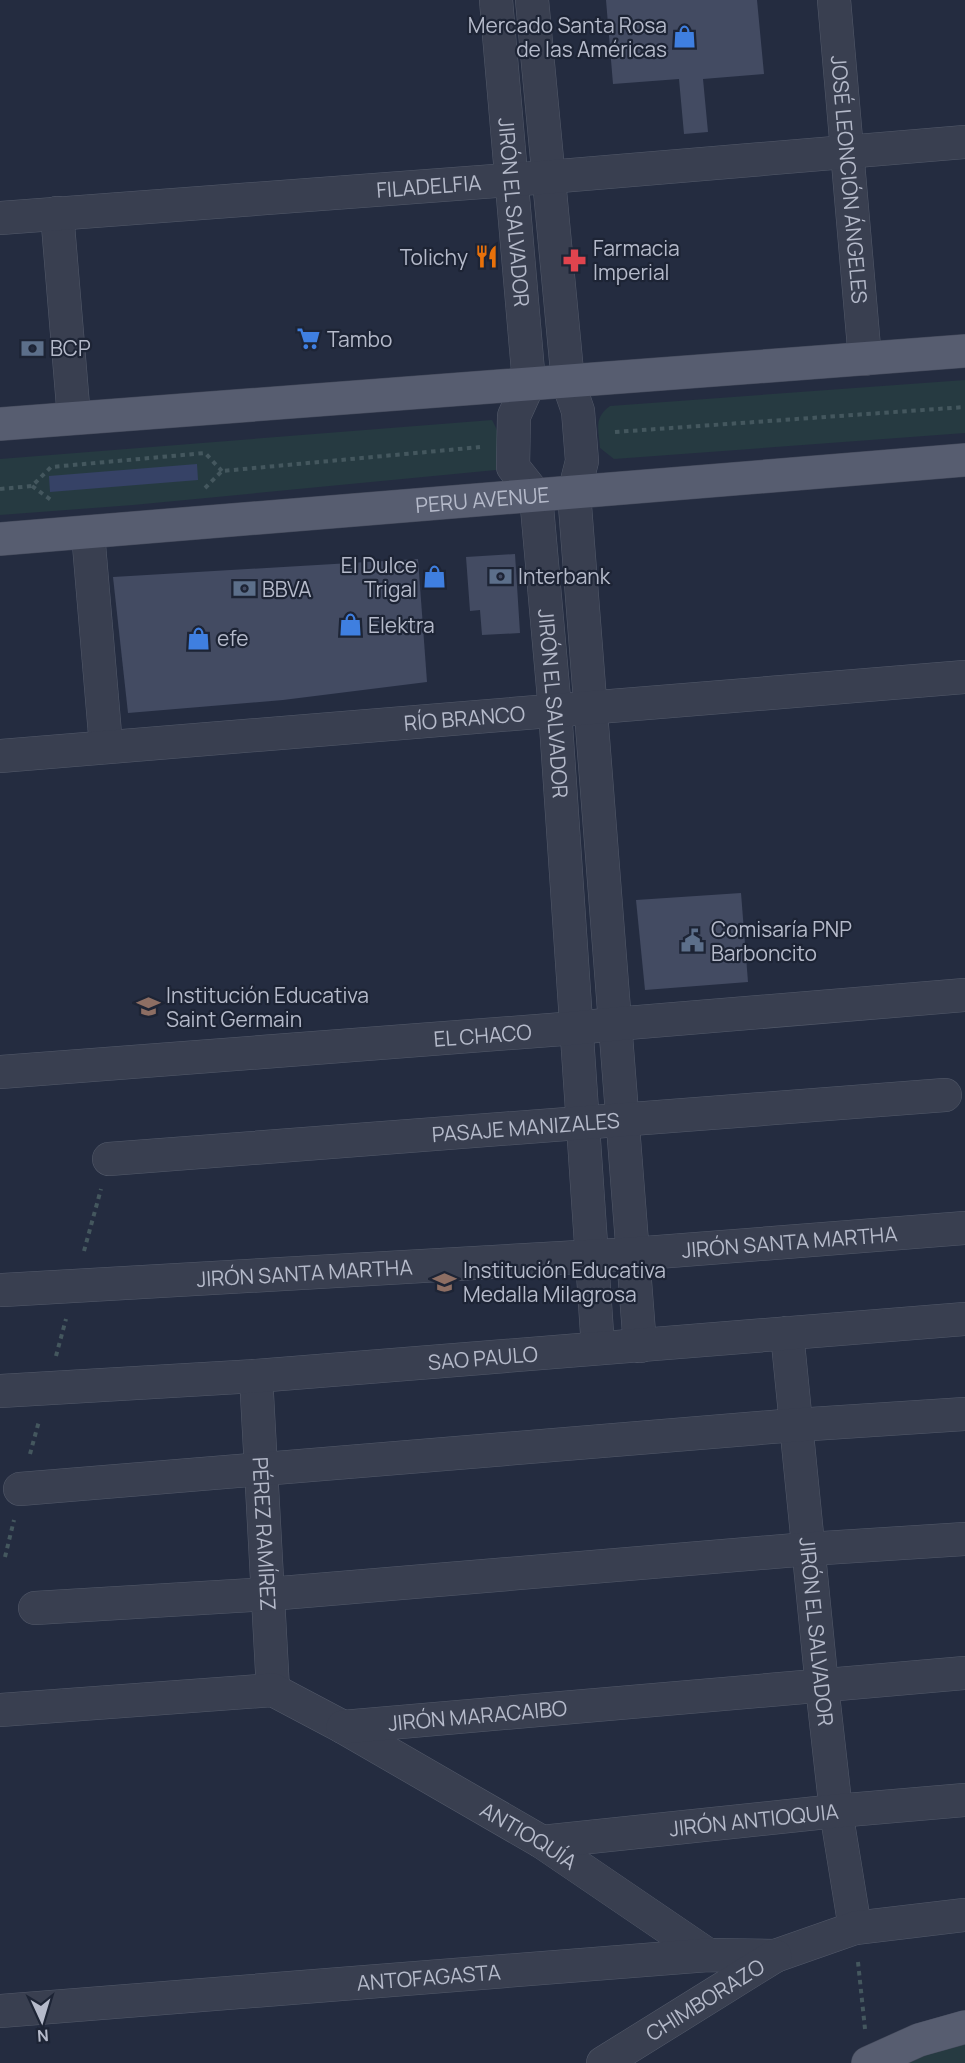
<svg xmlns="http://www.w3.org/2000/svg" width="965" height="2063" viewBox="0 0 965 2063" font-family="Manrope,sans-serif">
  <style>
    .green { fill: #263a41 }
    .water { fill: #364266 }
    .building { fill: #434b62 }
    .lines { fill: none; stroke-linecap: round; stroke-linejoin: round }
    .minor-casing { stroke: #535a6a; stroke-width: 34 }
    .major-casing { stroke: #424859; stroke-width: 34 }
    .path { stroke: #44575e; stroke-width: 4; stroke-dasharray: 4.5 4.5; stroke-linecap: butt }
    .minor { stroke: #393f50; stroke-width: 33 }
    .major { stroke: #575d70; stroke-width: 33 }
    .labels { text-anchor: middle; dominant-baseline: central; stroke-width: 4.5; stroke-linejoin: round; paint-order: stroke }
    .poi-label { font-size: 21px; fill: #b5baca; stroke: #1d2435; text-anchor: start }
    .street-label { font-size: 21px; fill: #b5baca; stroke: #1d2435 }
  </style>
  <rect width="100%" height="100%" fill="#242c40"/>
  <g class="green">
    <path d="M965,380V433L614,459L600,448C599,430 593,418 610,406Z"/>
    <path d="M492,420C502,437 503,452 496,470L133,505L0,515V459Z"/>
    <path d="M965,2034V2063H886Z"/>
  </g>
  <path class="water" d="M197,464L198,480L50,492L49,476Z"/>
  <g class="building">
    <path d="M606,0H757L764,74L703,79L708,132L684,134L679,79L613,84Z"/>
    <path d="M515,554L520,633L482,635L480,610L470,611L466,557Z"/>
    <path d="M418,559L427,682L283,700L128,713L113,577Z"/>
    <path d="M741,893L748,982L645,990L636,900Z"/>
  </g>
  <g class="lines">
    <defs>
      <g id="minor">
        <path id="s1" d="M496,0L529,383L514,416L513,467L536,496L555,710L598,1348"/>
        <path d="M532,0L568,382L578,411L582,461L574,493L640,1346"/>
        <path id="s2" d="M834,0L865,359"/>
        <path d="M57,213L74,418"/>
        <path id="s3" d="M0,218L548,177L965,142"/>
        <path d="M88,533L106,746"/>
        <path id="s4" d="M0,756L965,677"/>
        <path id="s5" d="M0,1072L576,1028L615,1024L965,995"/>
        <path id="s6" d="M109,1159L945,1095"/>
        <path id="s7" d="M3,1290L632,1254L965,1228"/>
        <path id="s8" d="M787,1333L822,1686L836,1811L855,1928"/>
        <path id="s9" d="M256,1376L273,1690"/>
        <path id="s10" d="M0,1391L256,1376L965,1319"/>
        <path d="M20,1489L796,1425L965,1414"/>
        <path d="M35,1608L269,1594L808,1549L965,1539"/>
        <path id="s11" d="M0,1710L273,1690L343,1727L542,1842L708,1955"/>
        <path id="s12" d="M343,1727L965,1673"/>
        <path id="s13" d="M542,1842L836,1811L965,1800"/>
        <path id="s14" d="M0,2011L708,1955L775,1956L855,1928L965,1915"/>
        <path id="s15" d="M603,2063L775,1956"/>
      </g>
      <g id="major">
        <path d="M0,424L965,351"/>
        <path id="s16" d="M0,539L965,460"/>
        <path d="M868,2063L919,2040L965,2027"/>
      </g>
    </defs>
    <use href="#minor" class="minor-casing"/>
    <use href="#major" class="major-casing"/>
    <g class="path">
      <path d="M615,432L965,407"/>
      <path d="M32,486L51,500"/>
      <path d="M205,488L222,471L480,447"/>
      <path d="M0,489L32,486L51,467L205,453L222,471"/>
      <path d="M84,1251L101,1189"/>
      <path d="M56,1356L66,1319"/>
      <path d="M30,1454L39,1421"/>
      <path d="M5,1557L14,1520"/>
      <path d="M858,1962L865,2029"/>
    </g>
    <use href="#minor" class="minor"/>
    <use href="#major" class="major"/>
  </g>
  <defs>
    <symbol id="shop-bare" viewBox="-9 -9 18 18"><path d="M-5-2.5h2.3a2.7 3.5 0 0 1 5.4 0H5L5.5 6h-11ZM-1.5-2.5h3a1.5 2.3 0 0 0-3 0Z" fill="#3f7fe0" stroke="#1d2435" stroke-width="2.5" paint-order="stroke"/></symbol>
    <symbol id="restaurant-bare" viewBox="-9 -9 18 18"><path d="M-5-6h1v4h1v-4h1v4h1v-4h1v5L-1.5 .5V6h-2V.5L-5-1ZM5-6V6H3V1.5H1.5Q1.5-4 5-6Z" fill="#e8710a" stroke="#1d2435" stroke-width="2.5" paint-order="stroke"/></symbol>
    <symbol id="pharmacy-bare" viewBox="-9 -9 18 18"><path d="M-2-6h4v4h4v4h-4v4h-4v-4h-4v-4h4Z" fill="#e0444e" stroke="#1d2435" stroke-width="2.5" paint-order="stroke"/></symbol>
    <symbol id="supermarket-bare" viewBox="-9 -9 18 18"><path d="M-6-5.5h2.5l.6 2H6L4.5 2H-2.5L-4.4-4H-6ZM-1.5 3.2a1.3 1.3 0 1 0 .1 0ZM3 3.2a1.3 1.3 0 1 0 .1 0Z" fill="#3f7fe0" stroke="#1d2435" stroke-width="2.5" paint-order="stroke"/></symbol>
    <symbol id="bank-bare" viewBox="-9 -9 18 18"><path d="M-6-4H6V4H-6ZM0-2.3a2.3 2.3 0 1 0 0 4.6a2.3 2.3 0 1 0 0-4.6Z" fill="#5c6f8a" stroke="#1d2435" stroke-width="2.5" paint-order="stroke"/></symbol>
    <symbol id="civic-bare" viewBox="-9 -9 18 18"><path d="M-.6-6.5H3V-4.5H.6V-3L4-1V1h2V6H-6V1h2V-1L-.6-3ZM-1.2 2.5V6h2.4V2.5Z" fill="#5c6f8a" stroke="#1d2435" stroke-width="2.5" paint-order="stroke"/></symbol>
    <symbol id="school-bare" viewBox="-9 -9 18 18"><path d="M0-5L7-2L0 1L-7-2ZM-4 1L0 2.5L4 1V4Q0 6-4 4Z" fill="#8d6e63" stroke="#1d2435" stroke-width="2.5" paint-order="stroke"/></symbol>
  </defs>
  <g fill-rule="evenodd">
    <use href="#shop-bare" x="668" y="20" width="33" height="33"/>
    <use href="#restaurant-bare" x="470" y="240" width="33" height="33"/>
    <use href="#pharmacy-bare" x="558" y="244" width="33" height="33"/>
    <use href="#supermarket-bare" x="292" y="322" width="33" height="33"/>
    <use href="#bank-bare" x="16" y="332" width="33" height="33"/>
    <use href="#bank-bare" x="484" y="560" width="33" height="33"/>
    <use href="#shop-bare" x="418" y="560" width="33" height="33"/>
    <use href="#bank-bare" x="228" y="572" width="33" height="33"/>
    <use href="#shop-bare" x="334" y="608" width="33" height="33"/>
    <use href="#shop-bare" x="182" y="622" width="33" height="33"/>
    <use href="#civic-bare" x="676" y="924" width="33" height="33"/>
    <use href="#school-bare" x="132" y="990" width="33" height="33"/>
    <use href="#school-bare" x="428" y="1266" width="33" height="33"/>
  </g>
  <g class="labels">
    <g class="poi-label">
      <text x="667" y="25" text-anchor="end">Mercado Santa Rosa<tspan x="667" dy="24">de las Américas</tspan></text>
      <text x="593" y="248">Farmacia<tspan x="593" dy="24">Imperial</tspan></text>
      <text x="468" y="257" text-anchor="end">Tolichy</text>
      <text x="327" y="339">Tambo</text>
      <text x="50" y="348">BCP</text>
      <text x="417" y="565" text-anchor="end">El Dulce<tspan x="417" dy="24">Trigal</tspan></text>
      <text x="518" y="576">Interbank</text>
      <text x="262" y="589">BBVA</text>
      <text x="368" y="625">Elektra</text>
      <text x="217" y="638">efe</text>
      <text x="711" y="929">Comisaría PNP<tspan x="711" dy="24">Barboncito</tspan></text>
      <text x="166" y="995">Institución Educativa<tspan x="166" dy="24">Saint Germain</tspan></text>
      <text x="463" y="1270">Institución Educativa<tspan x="463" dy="24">Medalla Milagrosa</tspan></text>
    </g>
    <g class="street-label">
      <text stroke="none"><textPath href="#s2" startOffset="180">JOSÉ LEONCIÓN ÁNGELES</textPath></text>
      <text stroke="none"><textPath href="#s3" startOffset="430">FILADELFIA</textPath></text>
      <text stroke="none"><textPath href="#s1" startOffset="213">JIRÓN EL SALVADOR</textPath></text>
      <text stroke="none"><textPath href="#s16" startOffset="484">PERU AVENUE</textPath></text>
      <text stroke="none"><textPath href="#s1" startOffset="717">JIRÓN EL SALVADOR</textPath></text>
      <text stroke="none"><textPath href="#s4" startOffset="466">RÍO BRANCO</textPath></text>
      <text stroke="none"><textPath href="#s5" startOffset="484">EL CHACO</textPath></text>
      <text stroke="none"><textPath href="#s6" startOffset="418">PASAJE MANIZALES</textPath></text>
      <text stroke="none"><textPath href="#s7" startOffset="788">JIRÓN SANTA MARTHA</textPath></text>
      <text stroke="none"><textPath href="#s7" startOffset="302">JIRÓN SANTA MARTHA</textPath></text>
      <text stroke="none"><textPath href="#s10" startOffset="484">SAO PAULO</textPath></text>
      <text stroke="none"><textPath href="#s9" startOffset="158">PÉREZ RAMÍREZ</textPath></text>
      <text stroke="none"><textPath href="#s8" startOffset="300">JIRÓN EL SALVADOR</textPath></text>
      <text stroke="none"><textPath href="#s12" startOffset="135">JIRÓN MARACAIBO</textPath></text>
      <text stroke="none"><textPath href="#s13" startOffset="213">JIRÓN ANTIOQUIA</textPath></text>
      <text stroke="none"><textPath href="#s11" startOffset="568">ANTIOQUÍA</textPath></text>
      <text stroke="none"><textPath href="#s14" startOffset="430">ANTOFAGASTA</textPath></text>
      <text stroke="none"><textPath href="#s15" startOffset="120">CHIMBORAZO</textPath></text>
    </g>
  </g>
  <g transform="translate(42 2021) rotate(176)" stroke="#1d2435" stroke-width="4.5" paint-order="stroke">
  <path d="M0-4.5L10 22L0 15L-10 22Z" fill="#b5baca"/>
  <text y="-9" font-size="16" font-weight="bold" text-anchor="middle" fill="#b5baca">N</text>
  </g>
</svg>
